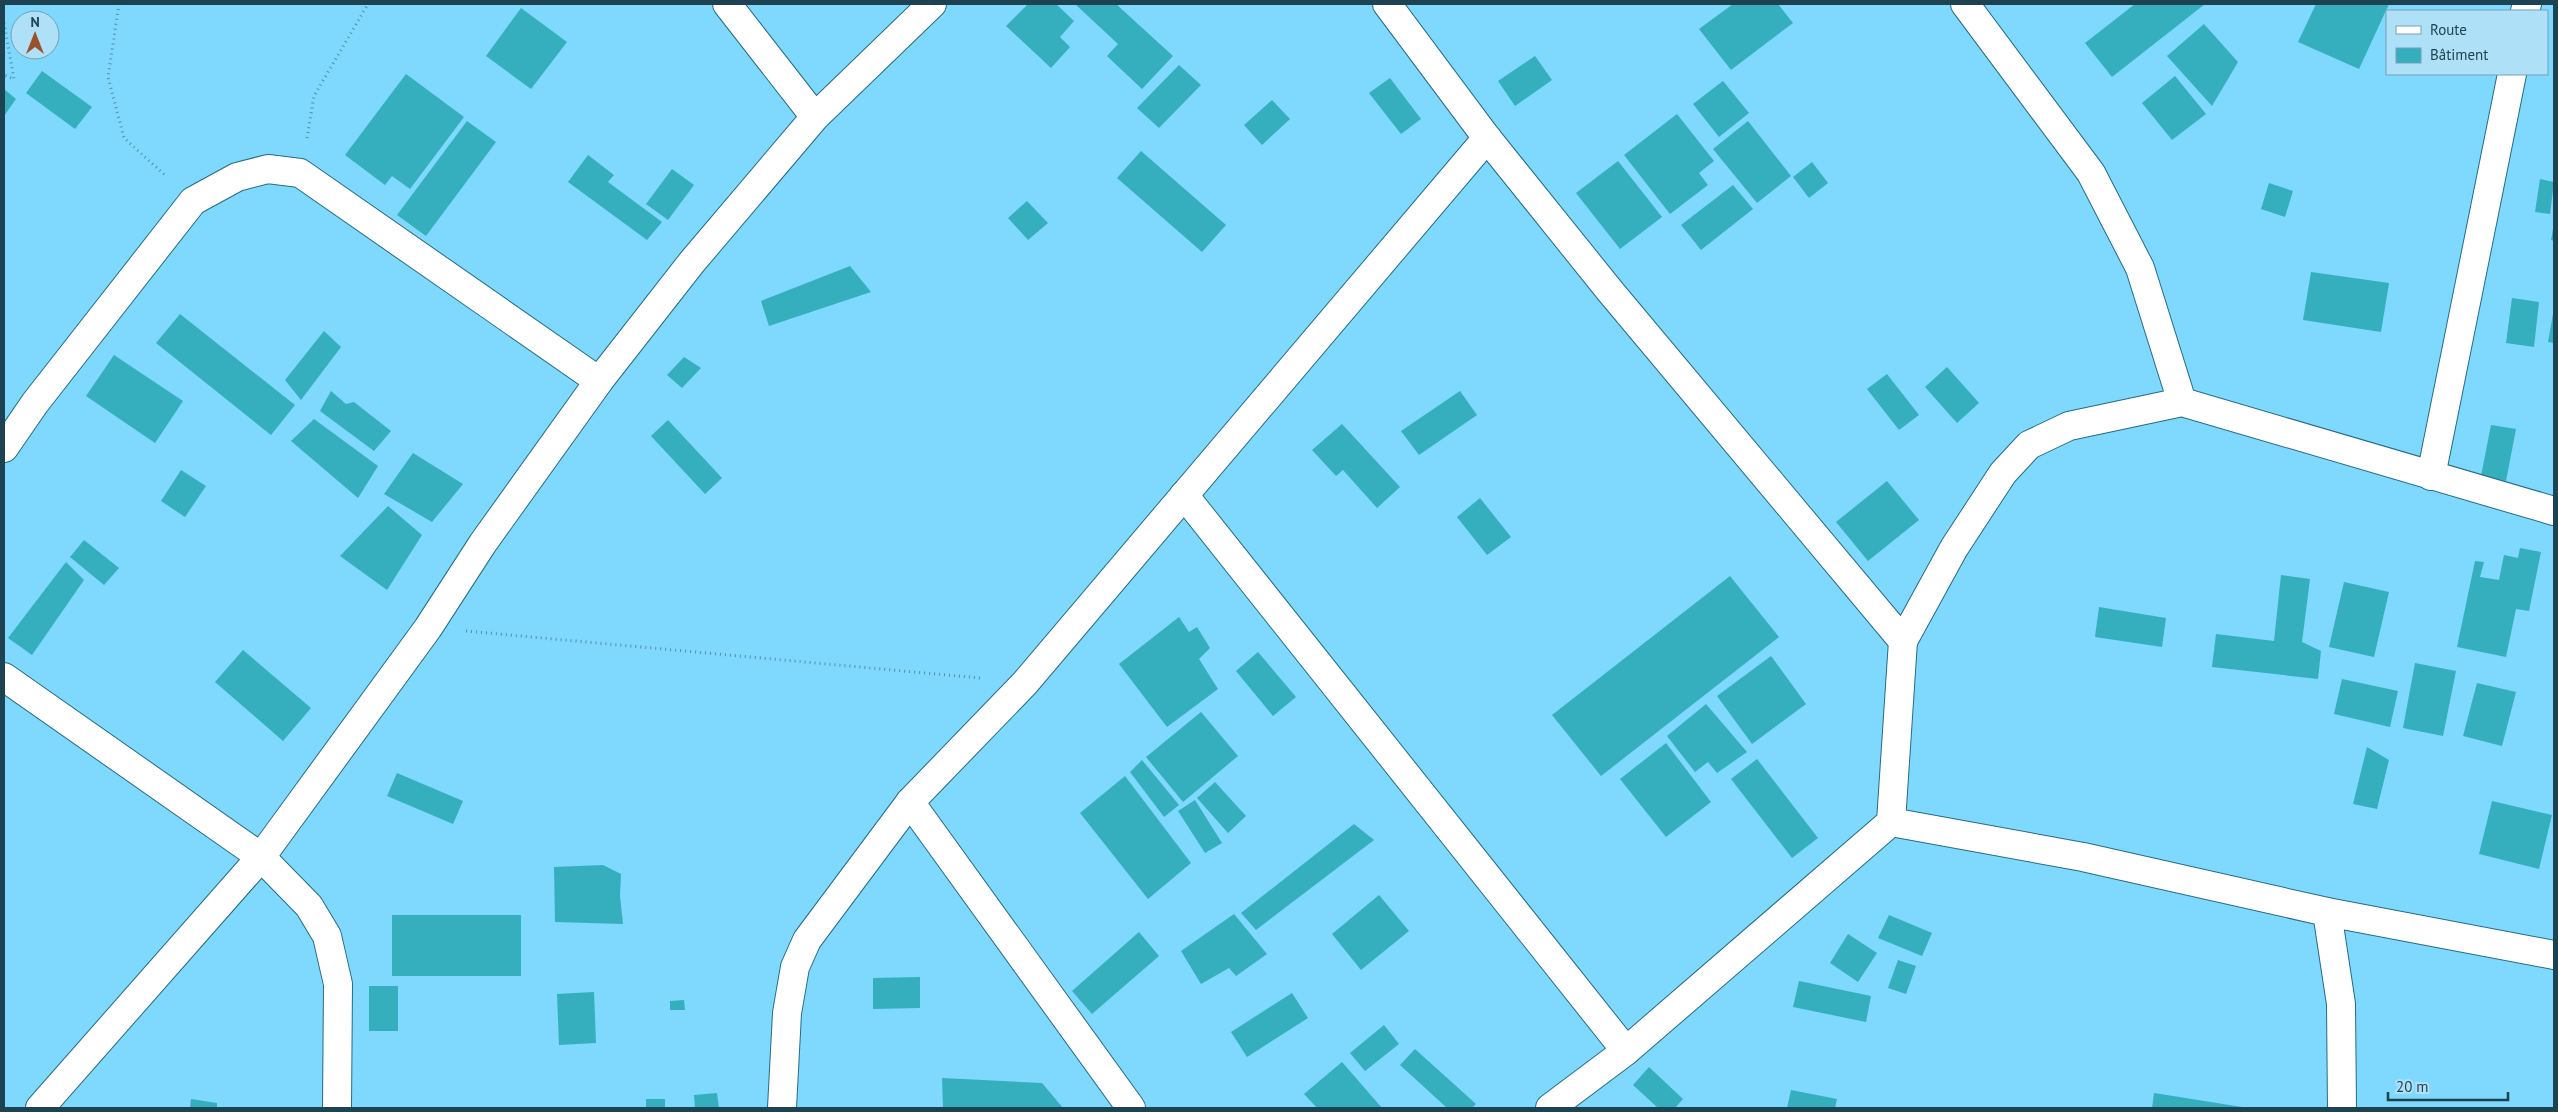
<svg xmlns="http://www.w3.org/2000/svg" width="2558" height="1112" viewBox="0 0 2558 1112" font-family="'PT Sans',sans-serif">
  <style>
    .building { fill: #35afbe }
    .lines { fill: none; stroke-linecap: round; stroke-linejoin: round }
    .minor-casing { stroke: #256c86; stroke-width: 30 }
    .path { stroke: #5191ac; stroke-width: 3; stroke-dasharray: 1 4; stroke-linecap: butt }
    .minor { stroke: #fff; stroke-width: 28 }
  </style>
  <rect width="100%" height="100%" fill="#7fd8fd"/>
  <g class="building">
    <path d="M1028,4H1056L1074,21L1060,37L1070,47L1051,68L1006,26Z"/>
    <path d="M1075,4H1116L1173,56L1142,89L1107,56L1118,44Z"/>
    <path d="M1733,4H1778L1793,23L1731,70L1699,29Z"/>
    <path d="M2135,4H2205L2112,77L2085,43Z"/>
    <path d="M2316,4H2389L2359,69L2298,42Z"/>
    <path d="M521,8L567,42L531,89L486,56Z"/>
    <path d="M2204,24L2238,62L2212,106L2167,56Z"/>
    <path d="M1535,56L1552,80L1515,106L1498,81Z"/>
    <path d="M1179,65L1201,85L1159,128L1137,108Z"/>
    <path d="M42,71L92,107L75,129L26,93Z"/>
    <path d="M406,74L464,117L410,189L392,176L385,185L345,155Z"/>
    <path d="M2175,76L2206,114L2172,140L2142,103Z"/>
    <path d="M1390,78L1421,119L1401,134L1369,93Z"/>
    <path d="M1723,81L1749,113L1719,137L1693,104Z"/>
    <path d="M4,89L16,99L4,116Z"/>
    <path d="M1272,100L1290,119L1262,145L1244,125Z"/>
    <path d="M1677,114L1714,161L1699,173L1708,185L1670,214L1624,155Z"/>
    <path d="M467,121L496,142L426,236L397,215Z"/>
    <path d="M1748,121L1791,176L1757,203L1713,149Z"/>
    <path d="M1141,151L1226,225L1202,252L1117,178Z"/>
    <path d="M588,155L614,175L608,182L662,222L647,240L568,182Z"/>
    <path d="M1618,161L1662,217L1620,249L1576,193Z"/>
    <path d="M1812,162L1828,183L1809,198L1793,177Z"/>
    <path d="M672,169L694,185L668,220L646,204Z"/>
    <path d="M2540,179L2554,182L2550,214L2535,212Z"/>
    <path d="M2269,183L2293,191L2285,217L2261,209Z"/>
    <path d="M1733,185L1753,209L1701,250L1681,225Z"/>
    <path d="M1027,201L1048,223L1028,240L1008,218Z"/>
    <path d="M2553,229H2554V241L2551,240Z"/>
    <path d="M850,266L871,292L769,326L761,301Z"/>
    <path d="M2311,272L2389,283L2381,332L2303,320Z"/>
    <path d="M2512,298L2539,302L2534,347L2506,343Z"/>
    <path d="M180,314L295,405L271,435L156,343Z"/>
    <path d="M2553,314H2554V343L2548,342Z"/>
    <path d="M324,331L341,347L301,400L285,380Z"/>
    <path d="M114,355L183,401L155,443L86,396Z"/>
    <path d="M684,357L701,368L682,388L667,375Z"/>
    <path d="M1947,367L1979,403L1957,423L1925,387Z"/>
    <path d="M1887,374L1919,415L1899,430L1867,389Z"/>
    <path d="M331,391L346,404L354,402L391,431L374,451L320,411Z"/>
    <path d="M1460,391L1477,415L1419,455L1401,431Z"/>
    <path d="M314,419L378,466L358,498L291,441Z"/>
    <path d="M668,420L722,478L705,494L651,436Z"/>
    <path d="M1342,424L1400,487L1377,508L1343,470L1336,476L1312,450Z"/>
    <path d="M2491,425L2516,429L2506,481L2481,476Z"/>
    <path d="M413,453L463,484L432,522L384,494Z"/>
    <path d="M181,470L206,486L185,517L161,501Z"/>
    <path d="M1887,481L1919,520L1868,561L1836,522Z"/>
    <path d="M1480,498L1511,537L1487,555L1457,517Z"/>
    <path d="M388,506L422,535L387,590L340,556Z"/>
    <path d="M84,540L119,568L104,585L70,557Z"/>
    <path d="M2520,548L2541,552L2529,611L2516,609L2506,657L2457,647L2475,561L2484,562L2480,577L2499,580L2504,555L2518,558Z"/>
    <path d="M66,562L84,580L32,655L8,638Z"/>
    <path d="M2281,575L2310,579L2302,642L2321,651L2318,679L2212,667L2216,634L2274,641Z"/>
    <path d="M1730,576L1779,637L1601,776L1552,715Z"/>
    <path d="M2344,582L2389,592L2374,657L2329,647Z"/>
    <path d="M2099,607L2166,618L2162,647L2095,637Z"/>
    <path d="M1179,617L1189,632L1197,627L1210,648L1199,659L1218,689L1167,727L1119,664Z"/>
    <path d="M243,650L311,708L283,741L215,682Z"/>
    <path d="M1258,652L1296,697L1273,716L1236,671Z"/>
    <path d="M1771,656L1806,704L1752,744L1717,696Z"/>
    <path d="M2415,663L2456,671L2443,736L2403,728Z"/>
    <path d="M2342,679L2398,691L2390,727L2334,714Z"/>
    <path d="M2477,683L2516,692L2502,746L2463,736Z"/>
    <path d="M1706,704L1747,752L1717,773L1708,762L1695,772L1667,736Z"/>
    <path d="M1201,712L1238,756L1183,802L1146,757Z"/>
    <path d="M1666,743L1711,802L1666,837L1620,779Z"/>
    <path d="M2367,747L2389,760L2377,809L2353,804Z"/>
    <path d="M1757,759L1818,838L1792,858L1731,779Z"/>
    <path d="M1142,760L1179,805L1164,817L1130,772Z"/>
    <path d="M397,773L463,801L453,824L387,796Z"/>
    <path d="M1125,776L1191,863L1148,899L1080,813Z"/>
    <path d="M1215,782L1246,816L1228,833L1197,798Z"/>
    <path d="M1195,800L1222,843L1205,853L1178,811Z"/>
    <path d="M2492,801L2552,815L2539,869L2479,854Z"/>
    <path d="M1354,824L1374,840L1256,930L1241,913Z"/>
    <path d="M603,865L621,874L620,896L623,924L555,922L554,867Z"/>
    <path d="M1379,895L1409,931L1361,970L1332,934Z"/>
    <path d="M1234,914L1267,954L1236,976L1229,968L1201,984L1181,951Z"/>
    <rect x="392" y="915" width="129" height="61"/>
    <path d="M1889,915L1932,933L1922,956L1878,938Z"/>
    <path d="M1139,932L1159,956L1092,1014L1072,991Z"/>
    <path d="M1848,934L1877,953L1858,982L1830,963Z"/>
    <path d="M1898,960L1916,966L1906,994L1888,988Z"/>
    <path d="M920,977V1008L873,1009V978Z"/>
    <path d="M1799,981L1871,996L1866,1022L1793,1007Z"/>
    <rect x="369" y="986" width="29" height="45"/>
    <path d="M594,992L596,1043L559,1045L557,994Z"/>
    <path d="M1292,993L1308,1018L1247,1057L1231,1032Z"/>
    <path d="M684,1000L685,1010H670V1001Z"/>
    <path d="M1384,1025L1399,1044L1365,1071L1350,1053Z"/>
    <path d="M1415,1049L1476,1104L1472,1108H1447L1400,1065Z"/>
    <path d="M1342,1062L1382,1108H1317L1304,1094Z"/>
    <path d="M1649,1067L1683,1099L1675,1108H1658L1633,1085Z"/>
    <path d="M942,1078L1042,1083L1063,1108H943Z"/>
    <path d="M1791,1090L1837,1099L1835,1108H1787Z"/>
    <path d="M717,1093L719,1108H695L694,1095Z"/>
    <path d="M2154,1093L2242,1107V1108H2152Z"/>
    <path d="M191,1099L217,1103V1108H190Z"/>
    <rect x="646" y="1099" width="19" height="9"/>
  </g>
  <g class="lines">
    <defs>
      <g id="minor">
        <path d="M727,4L815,117"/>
        <path d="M1387,4L1487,138L1610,291L1903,641L1891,822L1626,1051L1550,1108"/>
        <path d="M1965,4L2091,173L2140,268L2182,402"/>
        <path d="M2525,11L2527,4"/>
        <path d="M4,448L35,403L193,201L237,177L268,169L300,173L599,381"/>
        <path d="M2431,476L2512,74"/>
        <path d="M1184,495L1626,1051"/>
        <path d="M1903,641L1954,548L2003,473L2029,445L2069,426L2182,402L2554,511"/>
        <path d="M4,677L261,857L309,906L327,936L338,984L337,1108"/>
        <path d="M910,802L1131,1108"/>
        <path d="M1891,822L2083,857L2327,912L2554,955"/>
        <path d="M2327,912L2341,1004L2342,1108"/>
        <path d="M40,1108L261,857L428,628L483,543L599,381L692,262L815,117L932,4"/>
        <path d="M782,1108L787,1013L795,967L807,940L910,802L1025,683L1487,138"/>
      </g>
    </defs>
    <use href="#minor" class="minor-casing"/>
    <g class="path">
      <path d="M119,4L108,77L124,138L167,177"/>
      <path d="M4,23L14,79L4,75"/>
      <path d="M307,138L314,96L368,4"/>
      <path d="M466,631L980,678"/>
    </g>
    <use href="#minor" class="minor"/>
  </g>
  <rect width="2558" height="1112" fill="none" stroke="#1d4251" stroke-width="10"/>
  <rect x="2386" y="10" width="162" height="65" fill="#aee1f7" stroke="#74a1b5"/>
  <rect x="2396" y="26" width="25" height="8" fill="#ffffff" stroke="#74a1b5"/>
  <text x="2430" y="35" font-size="15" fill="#1d4251">Route</text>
  <rect x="2396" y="48" width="25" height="15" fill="#35afbe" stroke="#74a1b5"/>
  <text x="2430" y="60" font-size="15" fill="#1d4251">Bâtiment</text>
  <g transform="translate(35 35)"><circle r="24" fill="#aee1f7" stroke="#74a1b5"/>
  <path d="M0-4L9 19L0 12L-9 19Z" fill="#98512b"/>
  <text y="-8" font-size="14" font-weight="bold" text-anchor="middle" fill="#1d4251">N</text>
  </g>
  <path d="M2388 1092v8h120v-8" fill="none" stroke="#1d4251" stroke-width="2.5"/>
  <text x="2396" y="1092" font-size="15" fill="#1d4251" stroke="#aee1f7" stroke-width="4" paint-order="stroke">20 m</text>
</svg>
